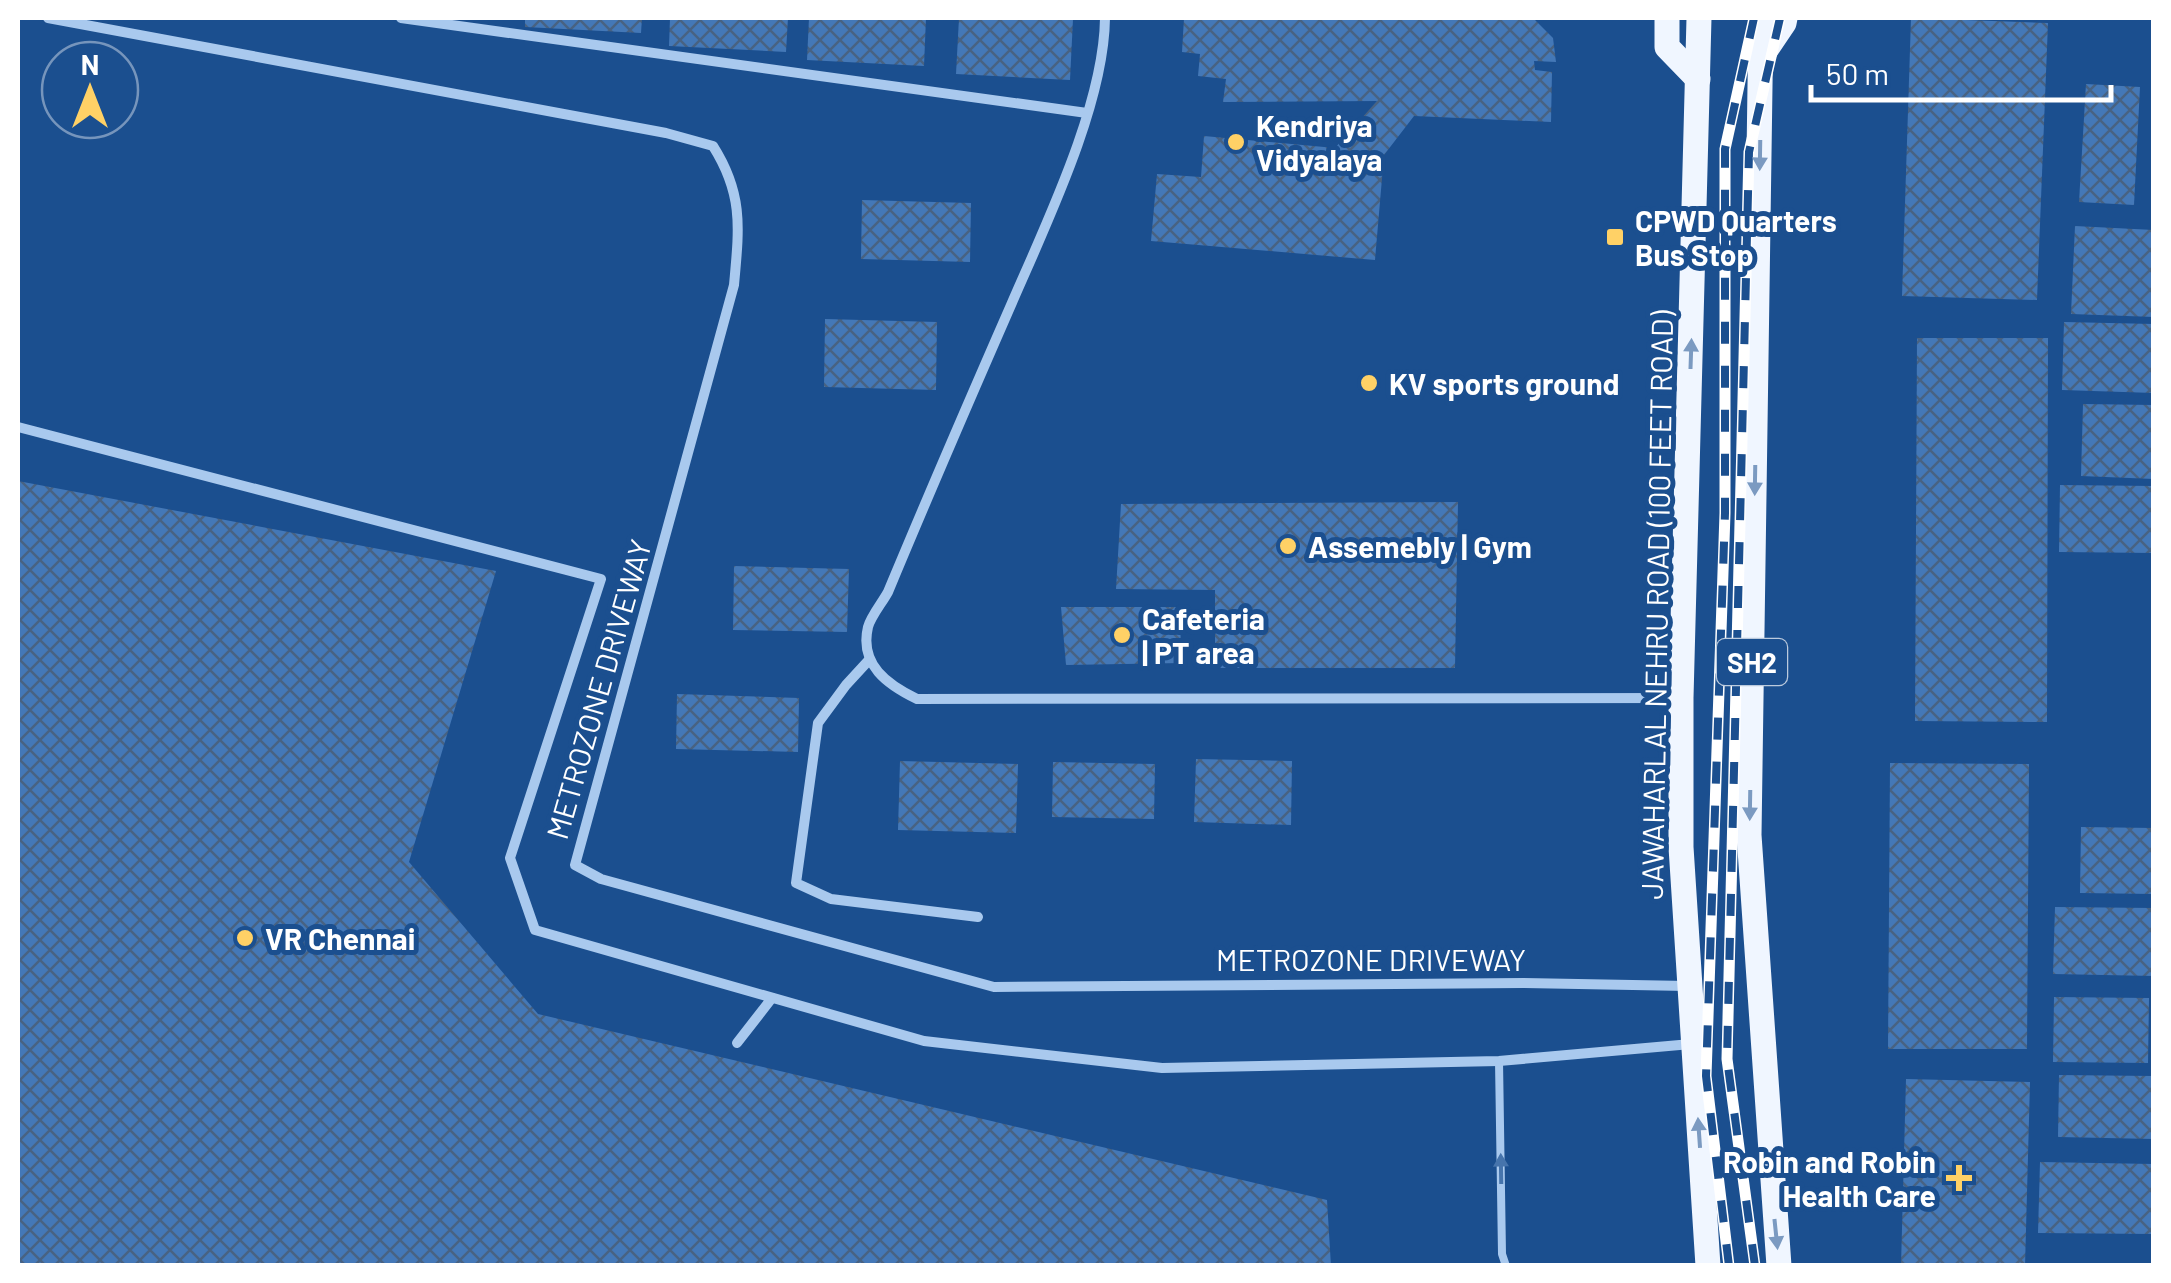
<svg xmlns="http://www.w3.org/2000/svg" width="2171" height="1283" viewBox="0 0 2171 1283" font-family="Barlow,sans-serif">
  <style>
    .building { fill: url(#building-cross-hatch) }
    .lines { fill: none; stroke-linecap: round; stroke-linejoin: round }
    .lane { stroke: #a9c9ee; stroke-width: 8 }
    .street { stroke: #a9c9ee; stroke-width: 10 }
    .primary { stroke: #f0f6ff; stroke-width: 25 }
    .rail-casing { stroke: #fff; stroke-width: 11 }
    .rail { stroke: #1b4f8f; stroke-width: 8; stroke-dasharray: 22; stroke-linecap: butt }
    .oneway { fill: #7b9ac1 }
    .oneway2 { fill: #4674ac }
    .poi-dot { fill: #ffd166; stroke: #1b4f8f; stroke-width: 4 }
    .labels { text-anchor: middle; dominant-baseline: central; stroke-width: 10; stroke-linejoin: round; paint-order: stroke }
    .shield { fill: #1b4f8f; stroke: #bbcadd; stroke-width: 2.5 }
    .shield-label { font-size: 28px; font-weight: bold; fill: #fff }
    .poi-label { font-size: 30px; font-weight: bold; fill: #fff; stroke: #1b4f8f; text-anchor: start }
    .street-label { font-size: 30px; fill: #fff; stroke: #1b4f8f }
  </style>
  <defs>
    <pattern id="building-cross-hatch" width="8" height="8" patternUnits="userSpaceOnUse" patternTransform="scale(2.5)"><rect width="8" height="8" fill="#4478b7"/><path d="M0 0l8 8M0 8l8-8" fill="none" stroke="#486282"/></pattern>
  </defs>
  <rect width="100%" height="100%" fill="#1b4f8f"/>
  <g class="building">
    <path d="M525,18H642L641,33L525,27Z"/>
    <path d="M670,18H788L786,52L669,46Z"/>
    <path d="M809,18H926L924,66L807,60Z"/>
    <path d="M959,18L1073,19L1070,80L956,74Z"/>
    <path d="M1184,18H1533L1553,38L1556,62L1534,61L1535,70L1552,72L1551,122L1414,116L1384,155L1375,260L1151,241L1157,174L1201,177L1204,136L1335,148L1377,101L1223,102L1226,79L1198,76L1200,54L1182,52Z"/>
    <path d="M1911,18L2048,23L2037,300L1902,296Z"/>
    <path d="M2086,84L2140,87L2134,205L2079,202Z"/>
    <path d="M862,200L971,203L970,262L861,259Z"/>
    <path d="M2075,226L2154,230V317L2071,314Z"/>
    <path d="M825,319L937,322L936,390L824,387Z"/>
    <path d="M2064,322L2154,324V393L2062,390Z"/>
    <path d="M1917,338H2048L2047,722L1915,721Z"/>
    <path d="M2083,404L2154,405V479L2081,476Z"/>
    <path d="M18,481L496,571L409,862L538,1014L1327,1200L1331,1266H18Z"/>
    <path d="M2060,485L2154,486V553L2059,552Z"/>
    <path d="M1458,502L1455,668H1215V590L1116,589L1121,504Z"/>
    <path d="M734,566L849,569L847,632L733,630Z"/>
    <path d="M1061,607H1179L1182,663L1066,665Z"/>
    <path d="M677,694L799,698L798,752L676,749Z"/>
    <path d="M1196,759L1292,761L1291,825L1194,822Z"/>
    <path d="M900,761L1018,764L1016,833L898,830Z"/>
    <path d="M1053,762L1155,764L1154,819L1052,817Z"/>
    <path d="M1890,763L2029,764L2027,1049H1888Z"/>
    <path d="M2081,827L2154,828V894L2080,893Z"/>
    <path d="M2055,907L2154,908V976L2053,974Z"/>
    <path d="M2054,997L2149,998L2148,1063L2053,1062Z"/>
    <path d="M2059,1075L2154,1076V1139L2058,1137Z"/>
    <path d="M1906,1079L2030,1082L2025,1266H1901Z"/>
    <path d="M2040,1162L2154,1164V1234L2038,1233Z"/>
  </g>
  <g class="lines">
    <path class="lane" d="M1499,1061L1502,1254L1506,1266"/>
    <g class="street">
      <path d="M48,18L666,133L713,146C744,195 739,229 734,285L575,865L601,879L994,987L1523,983L1687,986"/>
      <path d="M401,18L1087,113"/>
      <path d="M1105,18C1104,105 1046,224 1011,305C969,401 928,496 888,592C882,603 871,616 868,627C859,665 888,685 917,699L1678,698"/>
      <path d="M18,427L601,579L510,858L535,930L924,1041L1162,1068L1499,1061L1691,1044"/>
      <path d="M869,660L846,685L818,723L796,883L831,899L978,917"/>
      <path d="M737,1043L772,998"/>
    </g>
    <g class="primary">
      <path d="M1667,18V47L1698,79"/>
      <path d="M1699,18L1681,698V847L1708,1266"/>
      <path d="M1761,18L1749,835L1779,1266"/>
      <path d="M1761,57L1784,23L1785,18"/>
    </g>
    <defs>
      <g id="rail">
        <path d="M1729,1266L1706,1076L1725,513V149L1754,18"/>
        <path d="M1755,1266L1727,1059L1749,152L1780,18"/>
      </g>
    </defs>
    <use href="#rail" class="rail-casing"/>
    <use href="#rail" class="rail"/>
  </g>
  <defs><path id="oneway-solid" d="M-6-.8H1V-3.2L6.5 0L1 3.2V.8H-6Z" transform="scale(2.5)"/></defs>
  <g class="oneway">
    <use href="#oneway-solid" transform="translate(1760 155) rotate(91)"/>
    <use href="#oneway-solid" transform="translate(1691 354) rotate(-88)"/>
    <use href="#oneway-solid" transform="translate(1755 480) rotate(91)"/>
    <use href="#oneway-solid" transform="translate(1750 805) rotate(91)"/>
    <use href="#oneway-solid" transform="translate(1699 1133) rotate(-94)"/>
    <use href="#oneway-solid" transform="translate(1776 1234) rotate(84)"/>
  </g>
  <use class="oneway2" href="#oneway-solid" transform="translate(1501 1169) rotate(-91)"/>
  <g class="poi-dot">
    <circle cx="1236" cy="142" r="10"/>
    <rect x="1605" y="227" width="20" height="20" rx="5"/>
    <circle cx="1369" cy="383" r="10"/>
    <circle cx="1288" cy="546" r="10"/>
    <circle cx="1122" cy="635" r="10"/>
    <circle cx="245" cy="938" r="10"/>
    <path d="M1954 1163h10v10h10v10h-10v10h-10v-10h-10v-10h10z"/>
  </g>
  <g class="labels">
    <rect class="shield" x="1717" y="639" width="70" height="46" rx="8"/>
    <g class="shield-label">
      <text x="1752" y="662">SH2</text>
    </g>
    <g class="poi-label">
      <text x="1256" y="125">Kendriya<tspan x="1256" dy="34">Vidyalaya</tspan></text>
      <text x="1635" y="220">CPWD Quarters<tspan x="1635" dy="34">Bus Stop</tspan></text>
      <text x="1389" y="383">KV sports ground</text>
      <text x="1308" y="546">Assemebly | Gym</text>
      <text x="1142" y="618">Cafeteria<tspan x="1142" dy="34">| PT area</tspan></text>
      <text x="265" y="938">VR Chennai</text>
      <text x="1936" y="1161" text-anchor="end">Robin and Robin<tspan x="1936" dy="34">Health Care</tspan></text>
    </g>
    <g class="street-label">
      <text transform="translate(1656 605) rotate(-89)">JAWAHARLAL NEHRU ROAD (100 FEET ROAD)</text>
      <text transform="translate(598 689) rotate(-74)">METROZONE DRIVEWAY</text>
      <text x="1371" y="959">METROZONE DRIVEWAY</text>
    </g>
  </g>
  <rect width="2171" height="1283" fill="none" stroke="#ffffff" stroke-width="40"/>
  <g transform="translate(90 90)"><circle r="48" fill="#1b4f8f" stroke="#7695bc" stroke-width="2.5"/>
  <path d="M0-8L18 38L0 25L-18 38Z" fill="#ffd166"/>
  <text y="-15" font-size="28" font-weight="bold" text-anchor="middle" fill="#ffffff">N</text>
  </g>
  <path d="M1811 85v15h300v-15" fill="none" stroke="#ffffff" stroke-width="5"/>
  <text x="1826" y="85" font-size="30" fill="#ffffff" stroke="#1b4f8f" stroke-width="8" paint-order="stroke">50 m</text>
</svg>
